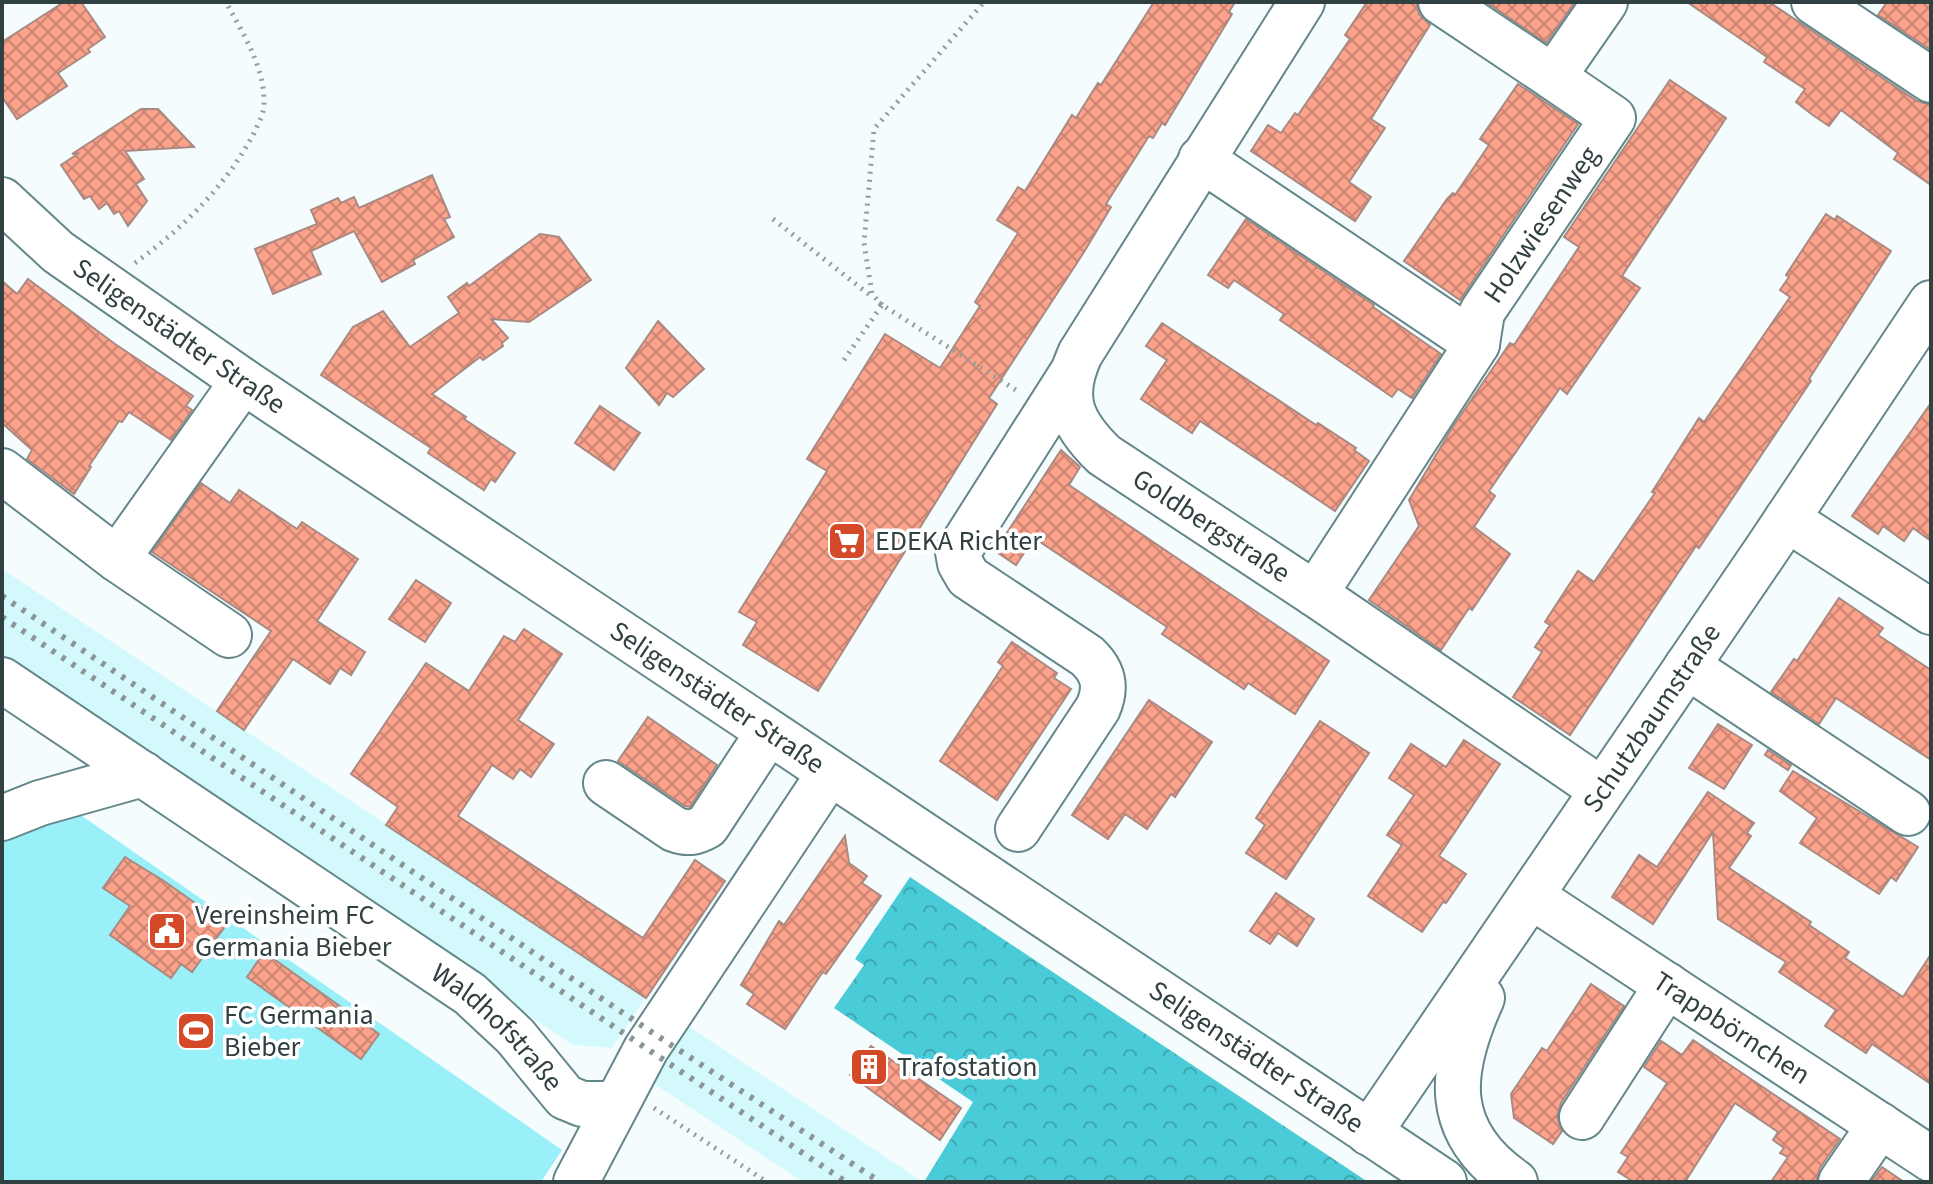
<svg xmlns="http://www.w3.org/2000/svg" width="1933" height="1184" viewBox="0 0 1933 1184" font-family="'Source Sans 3',sans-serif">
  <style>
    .built { fill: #d3f9fd }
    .grass { fill: #99f0f8 }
    .forest { fill: url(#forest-crowns) }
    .building { fill: url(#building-cross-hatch); stroke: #a98a82; stroke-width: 2 }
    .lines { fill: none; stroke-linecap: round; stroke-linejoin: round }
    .minor-casing { stroke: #64878a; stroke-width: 48 }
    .path { stroke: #929d9e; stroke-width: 5; stroke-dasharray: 2 6; stroke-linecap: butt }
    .minor { stroke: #fff; stroke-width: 44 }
    .rail { stroke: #8a9596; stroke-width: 6; stroke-dasharray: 4 8; stroke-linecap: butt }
    .labels { text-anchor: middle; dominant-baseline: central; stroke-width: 7; stroke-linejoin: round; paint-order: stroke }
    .street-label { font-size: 28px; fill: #314041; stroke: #fff }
    .poi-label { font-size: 28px; fill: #314041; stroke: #fff; text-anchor: start }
  </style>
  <defs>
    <pattern id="forest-crowns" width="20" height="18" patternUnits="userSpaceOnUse" patternTransform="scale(2)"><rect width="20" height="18" fill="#4accd8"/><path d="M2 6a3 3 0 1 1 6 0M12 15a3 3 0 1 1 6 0" fill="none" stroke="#3ea7b1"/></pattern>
    <pattern id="building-cross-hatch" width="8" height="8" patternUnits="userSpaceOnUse" patternTransform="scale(2)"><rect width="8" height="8" fill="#fca28b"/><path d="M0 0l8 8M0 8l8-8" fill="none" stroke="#cd8573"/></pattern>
  </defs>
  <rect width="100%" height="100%" fill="#f5fcfd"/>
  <g class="built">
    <path d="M2,569L646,997L612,1048L573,1045L2,664Z"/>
    <path d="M682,1022L923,1182H803L653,1083V1068Z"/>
  </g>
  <path class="grass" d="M72,809L562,1150L541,1182H2V832Z"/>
  <path class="forest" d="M910,877L1368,1182H924L973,1102L834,1008L864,965L855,959Z"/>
  <g class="building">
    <path d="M64,2H81L105,37L88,49L90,52L58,73L67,86L17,119L2,97V42Z"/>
    <path d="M1154,2H1235L1229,12L1232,14L1165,125L1162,123L1153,138L1149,136L1106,204L1111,207L1084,252L989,398L997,404L818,691L743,645L757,622L739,612L827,471L807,459L885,334L940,368L980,306L975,302L1018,233L997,220L1018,187L1025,191L1072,115L1076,118L1098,83L1101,85Z"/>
    <path d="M1367,2H1416L1419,14L1430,25L1371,119L1385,128L1349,182L1371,197L1355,221L1251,151L1268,125L1281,133L1295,113L1298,115L1350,39L1345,35Z"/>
    <path d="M1486,2H1575L1546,43Z"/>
    <path d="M1687,2H1769L1917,101L1931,105V185L1894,159L1898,153L1841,110L1829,126L1814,116L1796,102L1805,89L1764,62L1767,57Z"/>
    <path d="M1887,2H1931V50L1878,15Z"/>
    <path d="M1670,80L1726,118L1622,276L1640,288L1567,394L1560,388L1489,491L1495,496L1474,527L1510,554L1472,610L1469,608L1441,650L1369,600L1419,526L1409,500L1452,428L1510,343L1514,345L1579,247L1564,237Z"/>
    <path d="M1518,84L1578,124L1460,300L1404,261L1447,199L1453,193L1455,195L1489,145L1480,139Z"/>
    <path d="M141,109H158L194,147L125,151L144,179L136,184L147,201L128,226L119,211L114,214L107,203L99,209L90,196L84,199L61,165L79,153L72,154Z"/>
    <path d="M432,175L450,217L444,219L454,237L413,260L415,264L382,282L354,231L311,251L321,274L273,294L255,249L317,224L311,210L338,198L341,203L354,197L359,208Z"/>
    <path d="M1826,214L1835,220L1837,216L1891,251L1809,379L1811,381L1699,548L1696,546L1570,735L1513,697L1542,652L1535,647L1550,625L1545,622L1578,571L1594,582L1655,493L1652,492L1699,418L1704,422L1790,297L1780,290L1789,277L1786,275Z"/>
    <path d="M1246,219L1374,305L1373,307L1441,354L1412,398L1398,389L1392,397L1280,320L1284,314L1234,280L1228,288L1208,275Z"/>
    <path d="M540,234L559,237L591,280L529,322L491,319L508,338L502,343L503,346L483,360L480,357L432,394L466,417L464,419L515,453L495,482L491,479L484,490L428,453L431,448L321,375L353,327L383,311L410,347L459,313L448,297L467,283L469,286Z"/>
    <path d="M28,279L115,344L193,396L186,406L192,410L171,440L129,412L122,422L119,421L89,466L91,467L74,494L27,459L32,450L2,423V281L17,294Z"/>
    <path d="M658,321L704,369L673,397L667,393L659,405L626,368Z"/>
    <path d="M1162,323L1316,425L1318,423L1356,448L1354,450L1369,461L1335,511L1200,421L1192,433L1141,399L1167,360L1146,346Z"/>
    <path d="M1931,403V541L1913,528L1904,541L1883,526L1878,534L1852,516Z"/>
    <path d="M600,406L640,433L614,470L575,443Z"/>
    <path d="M1061,450L1080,467L1069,485L1329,661L1295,714L1248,683L1244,689L1162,634L1167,627L1034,538L1016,565L995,551Z"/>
    <path d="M201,483L230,503L239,490L297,529L302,522L358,559L317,621L365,652L351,675L340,668L330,684L293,659L244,730L217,711L271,631L152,552Z"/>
    <path d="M416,580L451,603L425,642L389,619Z"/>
    <path d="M1839,598L1883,628L1878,635L1931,670V760L1836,698L1819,724L1771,692L1794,659L1797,661Z"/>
    <path d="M524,629L562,654L518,720L554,744L531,777L520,769L513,779L492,765L458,816L643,938L695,860L725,881L646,998L386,825L398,807L351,774L426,663L469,691L504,636L515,642Z"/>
    <path d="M1012,642L1057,673L1054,678L1071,689L997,800L940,761L1003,666L998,662Z"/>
    <path d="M1149,700L1212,742L1175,797L1171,794L1147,829L1125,814L1108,839L1072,815Z"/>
    <path d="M648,717L717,765L690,807L685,806L618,761Z"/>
    <path d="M1320,721L1369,753L1286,879L1246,853L1265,825L1256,818Z"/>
    <path d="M1718,724L1752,745L1724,789L1689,768Z"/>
    <path d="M1464,740L1500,764L1439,856L1466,874L1446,903L1443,902L1422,932L1368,896L1402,845L1387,835L1414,795L1389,778L1411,744L1446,767Z"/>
    <path d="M1768,750L1791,765L1788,770L1765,755Z"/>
    <path d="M1793,771L1918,847L1896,881L1891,877L1879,894L1800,843L1817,818L1780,791Z"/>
    <path d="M1708,792L1754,823L1747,833L1751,836L1729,868L1811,922L1809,925L1849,952L1845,958L1903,997L1931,954V1084L1872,1044L1866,1053L1825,1026L1836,1010L1779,972L1786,962L1718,919L1713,832L1653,924L1612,897L1639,855L1657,867Z"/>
    <path d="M845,836L849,863L867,876L862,883L881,896L826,974L823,972L820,976L785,1029L747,1004L754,994L741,985L779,921L784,925Z"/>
    <path d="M125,857L164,881L226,925L192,972L181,964L171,978L110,935L130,906L103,888Z"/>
    <path d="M1276,893L1314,919L1297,946L1278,933L1270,944L1250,931Z"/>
    <path d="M264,952L379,1034L361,1059L247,977Z"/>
    <path d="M1591,984L1624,1006L1561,1103L1557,1117L1562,1131L1553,1144L1514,1118L1511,1094L1542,1048L1547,1051Z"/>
    <path d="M1693,1040L1840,1139L1820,1168L1816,1182H1771L1788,1157L1780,1153L1784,1148L1773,1140L1778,1132L1735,1103L1685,1182H1634L1618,1172L1628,1157L1621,1153L1667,1083L1644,1067L1661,1041L1682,1055Z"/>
    <path d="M871,1046L961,1108L940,1140L850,1075Z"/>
    <path d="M1882,1167L1904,1182H1871Z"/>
  </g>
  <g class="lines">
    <defs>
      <g id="minor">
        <path id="s1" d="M1302,2L1080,354C1060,398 1071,423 1104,455L1315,594L1602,790"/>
        <path d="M1441,2L1553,77"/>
        <path d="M1814,2L1931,80"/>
        <path d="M1201,159L1477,344"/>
        <path id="s2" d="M2,200L58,252L243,381L1444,1182"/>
        <path d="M2,471L117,559L229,635"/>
        <path d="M1787,519L1931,612"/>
        <path d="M117,559L243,381"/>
        <path id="s3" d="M1315,594L1477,344L1482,312L1613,118L1553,77L1605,2"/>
        <path d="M1687,666L1908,813"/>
        <path id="s4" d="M2,680L470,994L515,1036L565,1097L582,1104H616"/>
        <path d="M606,783L674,829C687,834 695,833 707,826L768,733"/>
        <path d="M2,818L40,803L143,774"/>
        <path d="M1018,829L1098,708C1107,687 1104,672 1087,656L968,577L960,563L958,552L1072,373"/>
        <path id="s5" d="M1531,896L1931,1159"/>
        <path d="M1482,998C1449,1071 1441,1131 1515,1182"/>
        <path d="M1582,1117L1667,985"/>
        <path id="s6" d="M1369,1133L1767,549L1931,303"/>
        <path d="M576,1182L646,1049L829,774"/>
        <path d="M1841,1182L1880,1125"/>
      </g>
    </defs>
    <use href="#minor" class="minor-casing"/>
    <g class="path">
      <path d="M773,219L871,296"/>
      <path d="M135,263C183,228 226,186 254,133C258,124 264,114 264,104C265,67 243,34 226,2"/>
      <path d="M879,303L1019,392"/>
      <path d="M882,305L872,294L864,243L874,129L984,2"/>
      <path d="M844,360L882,305"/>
      <path d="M654,1108L767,1182"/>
    </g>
    <use href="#minor" class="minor"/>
    <g class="rail">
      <path d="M2,596L656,1035L880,1182"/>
      <path d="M2,617L846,1182"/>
    </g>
  </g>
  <defs>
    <symbol id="supermarket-square" viewBox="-11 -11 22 22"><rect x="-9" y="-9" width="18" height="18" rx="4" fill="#d44a28" stroke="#fff"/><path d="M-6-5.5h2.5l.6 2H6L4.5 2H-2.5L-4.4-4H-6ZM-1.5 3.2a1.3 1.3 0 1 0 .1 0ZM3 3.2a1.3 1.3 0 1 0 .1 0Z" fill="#fff"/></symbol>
    <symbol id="civic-square" viewBox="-11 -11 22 22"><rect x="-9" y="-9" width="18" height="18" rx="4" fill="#d44a28" stroke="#fff"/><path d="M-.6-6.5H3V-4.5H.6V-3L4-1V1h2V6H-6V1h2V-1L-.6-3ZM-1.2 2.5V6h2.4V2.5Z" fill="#fff"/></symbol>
    <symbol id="stadium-square" viewBox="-11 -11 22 22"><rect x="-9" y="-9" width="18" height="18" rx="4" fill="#d44a28" stroke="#fff"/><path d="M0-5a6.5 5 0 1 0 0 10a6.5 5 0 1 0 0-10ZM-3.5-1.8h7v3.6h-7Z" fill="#fff"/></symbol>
    <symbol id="building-square" viewBox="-11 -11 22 22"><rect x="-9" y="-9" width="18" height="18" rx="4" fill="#d44a28" stroke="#fff"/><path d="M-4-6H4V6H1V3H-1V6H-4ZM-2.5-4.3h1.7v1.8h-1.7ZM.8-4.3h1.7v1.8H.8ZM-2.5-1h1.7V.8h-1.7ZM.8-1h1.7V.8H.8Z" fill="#fff"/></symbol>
  </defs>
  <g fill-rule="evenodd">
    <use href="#supermarket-square" x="825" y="519" width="44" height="44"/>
    <use href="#civic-square" x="145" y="909" width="44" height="44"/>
    <use href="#stadium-square" x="174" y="1009" width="44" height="44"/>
    <use href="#building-square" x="847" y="1045" width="44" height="44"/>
  </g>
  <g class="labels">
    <g class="street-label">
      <text stroke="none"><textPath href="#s3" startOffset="436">Holzwiesenweg</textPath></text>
      <text stroke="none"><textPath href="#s2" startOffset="224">Seligenstädter Straße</textPath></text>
      <text stroke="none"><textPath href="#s1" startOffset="658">Goldbergstraße</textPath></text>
      <text stroke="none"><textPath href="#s2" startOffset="872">Seligenstädter Straße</textPath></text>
      <text stroke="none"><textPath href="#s6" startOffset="502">Schutzbaumstraße</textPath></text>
      <text stroke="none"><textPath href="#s5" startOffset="240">Trappbörnchen</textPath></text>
      <text stroke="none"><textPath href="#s4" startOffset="606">Waldhofstraße</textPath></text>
      <text stroke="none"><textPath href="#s2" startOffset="1520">Seligenstädter Straße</textPath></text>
    </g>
    <g class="poi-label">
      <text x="875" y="541">EDEKA Richter</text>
      <text x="195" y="915">Vereinsheim FC<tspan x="195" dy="32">Germania Bieber</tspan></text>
      <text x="224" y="1015">FC Germania<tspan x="224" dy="32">Bieber</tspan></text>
      <text x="897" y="1067">Trafostation</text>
    </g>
  </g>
  <rect width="1933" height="1184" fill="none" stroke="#314041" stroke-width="8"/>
</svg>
